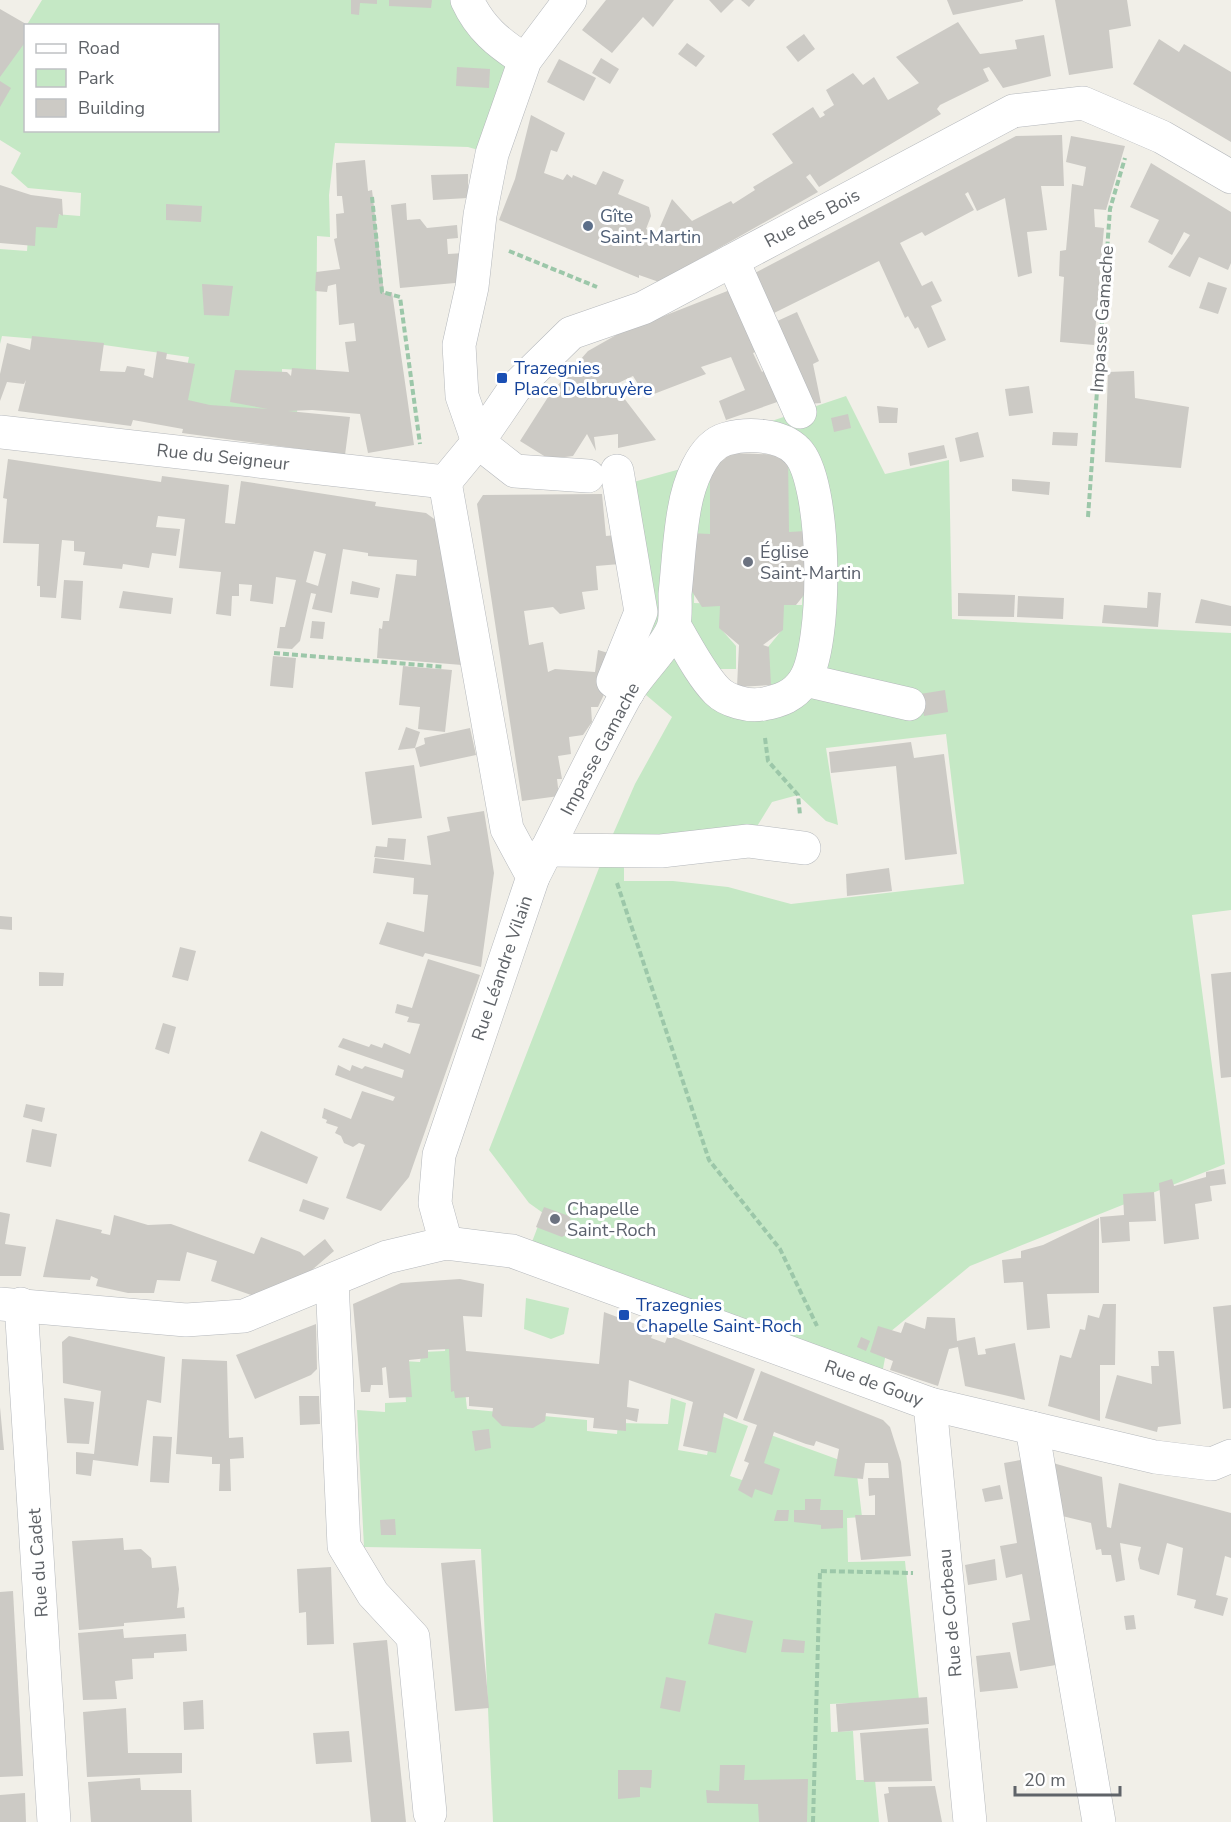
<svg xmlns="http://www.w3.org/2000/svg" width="1231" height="1822" viewBox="0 0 1231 1822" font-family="'Nunito Sans',sans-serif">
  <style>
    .green { fill: #c5e8c5; fill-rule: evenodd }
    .building { fill: #cccac5; fill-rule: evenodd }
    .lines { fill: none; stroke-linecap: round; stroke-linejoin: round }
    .minor-casing { stroke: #b5b8bc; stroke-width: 34 }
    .path { stroke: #9cc7a9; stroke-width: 4; stroke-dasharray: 6 3; stroke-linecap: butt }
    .minor { stroke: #fff; stroke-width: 33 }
    .service-dot { fill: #5c6f8a; stroke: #fff; stroke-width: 2 }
    .transit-dot { fill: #1a4fb4; stroke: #fff; stroke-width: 2 }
    .worship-dot { fill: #6b7280; stroke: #fff; stroke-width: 2 }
    .labels { text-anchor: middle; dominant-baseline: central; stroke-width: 6; stroke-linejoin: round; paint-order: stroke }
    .service-label { font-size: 18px; fill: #4e5e75; stroke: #fff; text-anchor: start }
    .street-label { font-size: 18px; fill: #5f6368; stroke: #fff }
    .transit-label { font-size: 18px; fill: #164399; stroke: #fff; text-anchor: start }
    .worship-label { font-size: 18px; fill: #5b616d; stroke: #fff; text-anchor: start }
  </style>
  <rect width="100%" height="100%" fill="#f1efe8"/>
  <g class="green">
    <path d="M42,0H467L525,60L492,154L468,147L335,143L329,195L330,237L317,236L316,371L282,369V376L298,389L297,414L180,403L189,357L97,344L2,336L0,344V249L27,251L30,212L80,216L81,193L28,188L11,173L21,153L0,140V69ZM26,26H218V130H26Z"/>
    <path d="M846,396L885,474L949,460L952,619L1231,633V910L1192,915L1225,1164L970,1266L890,1332L882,1374L527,1255L543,1213L529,1203L489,1150L606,850L635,784L672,717L633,684L641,612L619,486L713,460L712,535H695L694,603L721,604V629L736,646V669H703L718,692L786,697L768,685V647L782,630L783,605H802L804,537L784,536L785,461L757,426ZM946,734L964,884L791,904L728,887L673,881H624V864L748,841L772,802L798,795L826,821L838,825L826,748Z"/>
    <path d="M526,1298L569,1308L564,1334L551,1339L524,1329Z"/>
    <path d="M446,1337L461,1354L467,1409L587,1420V1431L617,1434L618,1423L668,1424L671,1398L686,1403L678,1450L707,1455L716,1414L748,1426L730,1476L751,1483L768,1434L856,1466L862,1517L847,1518L848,1562L905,1561L919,1700L830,1704L831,1732L853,1731L856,1780H875L879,1822H493L481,1549L364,1547L357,1410L385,1412V1403L406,1402L403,1361L420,1362L422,1352L445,1351Z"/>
  </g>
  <g class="building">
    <path d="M351,0H377V4L360,3L359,15L351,14Z"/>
    <path d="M389,0H432L431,8L389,6Z"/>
    <path d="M606,0H674L653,27L643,17L612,53L582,30Z"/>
    <path d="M709,0H734L721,13Z"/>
    <path d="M741,0H755L749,7Z"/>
    <path d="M947,0H1023V1L953,15Z"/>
    <path d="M1055,0H1127L1131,26L1109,30L1113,68L1069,75Z"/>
    <path d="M0,9L26,24V41L0,77Z"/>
    <path d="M958,22L980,54L1017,49L1015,40L1044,35L1051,76L1003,88L989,67L983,69L989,81L940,105L937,109L941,114L819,187L810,174L806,177L818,192L659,282L639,275V278L499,220L515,179L531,115L565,133L557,152L551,150L544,173L563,180L567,174L572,178L573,175L596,185L603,171L624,180L618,194L649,207L651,216L646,229L657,234L672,199L692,221L731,201L733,204L755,190L753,187L793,163L772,134L813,107L820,118L825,115L823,112L834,105L826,90L853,73L863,85L874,77L888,100L919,83L896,57Z"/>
    <path d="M804,34L815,49L798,62L786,47Z"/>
    <path d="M1159,39L1179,52L1184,44L1231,72V142L1133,84Z"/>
    <path d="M687,43L705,56L696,67L678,54Z"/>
    <path d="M601,58L619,69L610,84L592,73Z"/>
    <path d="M559,59L596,78L584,101L547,82Z"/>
    <path d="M457,67L490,69L489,88L456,86Z"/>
    <path d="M0,81L11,88L0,107Z"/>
    <path d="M1062,135L1064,186H1041L1047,230L1027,232L1032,273L1018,277L1005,198L977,211L968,192L965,194L974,210L925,236L922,232L900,243L922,286L932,281L942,301L931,306L946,340L928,348L918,327L915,329L908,316L905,318L879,261L770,315L751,275L1016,136Z"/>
    <path d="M1071,136L1125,146L1106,210L1094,209L1095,227L1104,228L1094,345L1060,342L1064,277L1059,276L1060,251L1066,250L1072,184L1083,186L1086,167L1066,162Z"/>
    <path d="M365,160L368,191L372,190L384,293L392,292L414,445L368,453L360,414L312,410L288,411L350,417L345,455L182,433L183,429L133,420L131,426L18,411L26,380L24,384L7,382L0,401V374L7,343L30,350L32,336L104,343L100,371L125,372L127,366L145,369L144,375L153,378L157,351L167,353L166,359L195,364L188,400L210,405L268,409L230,402L235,370L287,372L291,376L292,368L349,372L345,342L356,341L354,323L339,325L336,284L328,286L327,292L315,291L316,272L340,269L334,239L337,238L336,214L344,213L342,196H337L336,163Z"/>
    <path d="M1151,163L1231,212V263L1228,270L1199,257L1190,277L1168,267L1190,235L1184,232L1172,255L1148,242L1159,220L1130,207Z"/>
    <path d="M468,174V198L433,200L431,175Z"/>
    <path d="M0,185L31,195L62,199L63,216L59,214L57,228L36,227L35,246L0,243Z"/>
    <path d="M406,203L407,220L420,219L427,228L457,225L458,238L447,239L448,254L464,253L466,282L400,288L391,205Z"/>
    <path d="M166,204L202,206L201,222L166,220Z"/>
    <path d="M1208,282L1227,288L1218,314L1199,308Z"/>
    <path d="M202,284L233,286L229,316L204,315Z"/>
    <path d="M735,288L761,350L753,353L762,372L769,368L783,400L726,420L719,401L745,390L731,357L701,367L706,374L646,397L633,376L614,385L656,440L618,448V434L594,437L596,451L587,434L573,456L549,459L520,441L550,394L588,351L618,334Z"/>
    <path d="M797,312L819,361L813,364L821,403L808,404L773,323Z"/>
    <path d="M1134,371L1135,398L1189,407L1181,468L1105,462L1108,372Z"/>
    <path d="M1029,386L1033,413L1009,416L1005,389Z"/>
    <path d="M877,406L898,408L897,423H879Z"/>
    <path d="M848,414L851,428L834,432L831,418Z"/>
    <path d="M978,432L984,457L960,462L955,438Z"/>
    <path d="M1053,432L1078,433L1077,446L1052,445Z"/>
    <path d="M944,445L947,458L910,466L908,453Z"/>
    <path d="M733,453L788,455L789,532L806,531L808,590L796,605H784L783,630L763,645L769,647L771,685L737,687L739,645L719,628L720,606L702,607L691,590L689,533L710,534V455Z"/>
    <path d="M8,459L161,482L162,476L229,485L225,523L235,524L241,481L376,502L375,506L426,513L437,521L462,665L377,658L379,628L382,629L383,621H389L396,574L416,576L417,560L368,556V553L343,549L332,613L312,609L316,594L311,593L300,641L292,649L277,648L280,627H285L296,580L276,577L273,604L250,601L252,585L239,584V596H232L231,616L216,614L221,572L179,568L185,519L158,516L156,527L180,529L176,556L152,553L149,568L123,564L122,569L83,565L85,552L74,551V541L62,540L56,598L40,597V586H37L39,544L3,543L7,499L3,498ZM314,551L326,554L318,586L306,582Z"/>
    <path d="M1012,479L1050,482L1049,495L1012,491Z"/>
    <path d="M602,494L606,536L626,534L632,563L596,566L598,590L582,592L585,609L560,614L553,607L524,611L529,645L543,642L548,672L555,669L595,672L598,650L622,657L598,707H591L592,722L583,735L569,737L571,754L558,756L562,779H557L559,796L522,801L477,504L483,495Z"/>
    <path d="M64,580L83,581L81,620L61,618Z"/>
    <path d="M352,581L380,588L378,598L350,594Z"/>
    <path d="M123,591L173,598L171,614L119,608Z"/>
    <path d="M1148,592L1161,593L1158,627L1102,623L1104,605L1147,608Z"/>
    <path d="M958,593L1015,595L1014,617L958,616Z"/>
    <path d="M1018,596L1064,598L1063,619L1017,617Z"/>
    <path d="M1201,599L1231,606V626L1195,623Z"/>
    <path d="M312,621L325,622L323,639L310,638Z"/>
    <path d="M273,656L296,658L293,688L270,686Z"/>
    <path d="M403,666L452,670L445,732L418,729L420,707L399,705Z"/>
    <path d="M945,690L948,712L924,716L920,694Z"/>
    <path d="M406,727L420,732L415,748L398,750Z"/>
    <path d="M470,728L476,755L420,767L415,748L425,744L424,738Z"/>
    <path d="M911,742L914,758L944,754L957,854L905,860L896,766L831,773L829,752Z"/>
    <path d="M414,765L422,818L372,825L365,772Z"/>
    <path d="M484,811L494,873L481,967L425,953L423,957L379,944L387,922L424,932L428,895L413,894L414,878L373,873L375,858L431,865L427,836L450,831L447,817Z"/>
    <path d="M388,838L406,839L404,860L374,857L376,846L387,847Z"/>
    <path d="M889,868L892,891L847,896L846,874Z"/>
    <path d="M0,916L12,917V930L0,929Z"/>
    <path d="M180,947L196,951L188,981L172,977Z"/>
    <path d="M428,959L480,975L409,1177L381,1211L346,1198L365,1145L359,1143L353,1147L344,1143L341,1136L335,1133L338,1127L326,1123L327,1120L322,1118L324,1108L351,1119L362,1091L393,1101L395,1097L335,1075L338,1065L350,1071L352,1065L362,1069L365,1066L402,1078L404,1070L338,1047L343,1038L369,1047L371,1044L382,1048L384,1043L410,1054L420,1024L407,1022L409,1017L395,1013L397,1004L412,1008Z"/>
    <path d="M39,972L64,973L63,986H39Z"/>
    <path d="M1231,972V1077L1221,1078L1211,974Z"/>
    <path d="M163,1023L176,1027L169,1054L155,1049Z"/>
    <path d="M26,1104L45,1108L42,1122L23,1117Z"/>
    <path d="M32,1129L57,1134L51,1167L26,1162Z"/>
    <path d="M261,1131L318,1157L307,1184L248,1161Z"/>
    <path d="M1224,1169L1226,1184L1210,1186L1212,1201L1195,1204L1199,1239L1164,1244L1159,1183L1172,1179L1174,1186L1206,1177V1172Z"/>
    <path d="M1154,1192L1156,1221L1129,1222L1130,1241L1102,1243L1100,1217L1124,1215L1123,1194Z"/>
    <path d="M303,1199L329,1208L324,1220L299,1211Z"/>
    <path d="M544,1207L569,1216L572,1223L569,1233L562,1237L536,1227Z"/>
    <path d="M0,1212L10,1214L5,1244L26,1247L21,1276H0Z"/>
    <path d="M114,1215L148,1225L171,1224L254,1254L261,1237L300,1252L304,1256L325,1239L334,1251L305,1276L254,1296L211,1281L217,1261L187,1252L180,1281L157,1280L154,1293H128L96,1286L98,1279L91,1276L90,1280L43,1277L56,1219L102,1230L101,1233L110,1235Z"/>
    <path d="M1099,1218V1293L1047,1294L1050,1328L1027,1330L1023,1282L1004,1283L1002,1260L1021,1258V1251L1043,1245Z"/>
    <path d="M460,1279L484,1284L482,1317L463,1316L466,1351L599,1364L604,1312L654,1331L651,1338L665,1343L668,1335L755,1369L737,1419L724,1413L716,1453L683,1446L693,1402L629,1380L627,1407L639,1409L637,1422L626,1419V1431L593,1428L594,1418L546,1413L545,1421L533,1428L502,1426L492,1416L493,1408L469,1406V1397L455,1398L454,1391L451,1392L449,1349L428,1350V1358L409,1360L412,1397L389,1398L386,1367L382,1368L383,1385H371L370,1392H361L353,1304L401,1283Z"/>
    <path d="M1103,1304H1116L1115,1365H1100V1421L1048,1406L1060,1355L1071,1358L1080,1329L1085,1330L1088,1315L1099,1318Z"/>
    <path d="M1231,1305V1408L1223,1409L1213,1307Z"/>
    <path d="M927,1317L955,1318L957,1341L975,1337L978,1355L986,1354L985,1349L1015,1343L1025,1400L965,1386L958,1347L949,1349L938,1386L890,1370L893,1361L870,1352L878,1326L901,1333L905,1322L925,1329Z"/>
    <path d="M316,1324L317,1369L311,1375L255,1399L236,1355Z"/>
    <path d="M69,1336L165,1357L161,1403L147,1400L138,1466L93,1460L91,1476L76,1474V1452L94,1454L101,1391L63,1383L62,1342Z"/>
    <path d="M861,1337L870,1341L866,1351L857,1347Z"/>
    <path d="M1158,1351H1174L1181,1424L1158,1427L1157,1432L1105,1418L1117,1375L1152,1384L1151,1366H1159Z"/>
    <path d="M182,1359L227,1361L229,1438L243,1437L244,1458L230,1459L231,1491H219L220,1464H212V1457L176,1454Z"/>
    <path d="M761,1371L883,1420L890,1427L901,1462L911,1556L861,1560L855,1515H875V1495L869,1496L868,1478H889L888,1463H865L863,1479L834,1476L839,1449L816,1441L814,1446L806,1444L774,1432L764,1463L780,1469L772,1495L755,1489L752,1498L738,1490L749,1463L744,1461L757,1425L743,1420Z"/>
    <path d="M299,1396H319L320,1424L300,1425Z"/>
    <path d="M64,1398L94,1402L89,1444L67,1443Z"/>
    <path d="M0,1407L4,1450H0Z"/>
    <path d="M489,1429L491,1448L475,1451L472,1431Z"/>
    <path d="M153,1436L172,1437L169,1483L150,1482Z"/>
    <path d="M1032,1458L1068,1663L1020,1671L1012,1623L1030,1620L1022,1574L1006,1578L1000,1546L1017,1543L1004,1463Z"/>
    <path d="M1053,1463L1102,1477L1107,1527L1111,1528L1119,1483L1231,1513V1558L1225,1556L1216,1595L1228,1598L1223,1616L1194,1608L1196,1600L1177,1595L1183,1548L1167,1543L1159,1575L1140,1569L1138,1559L1141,1547L1120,1543L1125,1580L1116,1582L1111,1555H1102L1101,1549L1096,1550L1091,1523L1058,1515Z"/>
    <path d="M1000,1485L1003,1499L985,1502L982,1489Z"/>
    <path d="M805,1499H821L820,1510H843V1528L821,1529V1525L794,1522V1510H805Z"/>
    <path d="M777,1510H789L788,1521H774Z"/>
    <path d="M395,1519L396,1535H381L380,1520Z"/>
    <path d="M123,1538L124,1550L141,1549L151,1558L152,1568L176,1566L179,1589L177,1608L184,1607L185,1618L124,1623V1626L79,1630L72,1541Z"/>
    <path d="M995,1559L997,1580L968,1585L965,1565Z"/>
    <path d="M475,1560L489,1708L455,1711L441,1563Z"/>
    <path d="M331,1567L334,1644L307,1645L306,1612L299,1613L297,1569Z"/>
    <path d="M13,1591L23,1776L0,1777V1592Z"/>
    <path d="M715,1613L753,1621L746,1653L708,1644Z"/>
    <path d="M1134,1615L1136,1629L1126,1630L1124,1616Z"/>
    <path d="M123,1629L124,1638L186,1634L187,1651L154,1653V1658L132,1659L133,1679L115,1681L117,1699L83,1700L78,1633Z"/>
    <path d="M783,1639L805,1641L804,1653L781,1652Z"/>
    <path d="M387,1640L406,1822H371L353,1643Z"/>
    <path d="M1010,1652L1018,1688L980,1692L976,1656Z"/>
    <path d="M666,1677L686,1681L680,1712L660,1708Z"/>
    <path d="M927,1697L929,1724L838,1732L836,1704Z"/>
    <path d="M203,1700L204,1729L184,1730L183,1702Z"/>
    <path d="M126,1708L128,1753H182V1773L87,1777L83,1712Z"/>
    <path d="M928,1728L932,1781L864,1782L860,1733Z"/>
    <path d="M349,1731L352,1762L316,1764L313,1733Z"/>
    <path d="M720,1765H745L744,1780L808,1779L807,1822H759L758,1804L707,1803L706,1790L719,1791Z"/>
    <path d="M618,1770H652L651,1788L640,1787V1797L618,1799Z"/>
    <path d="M140,1778L141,1790H191L192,1822H91L88,1782Z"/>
    <path d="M935,1786L942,1822H888L884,1794L889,1793L888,1787Z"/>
    <path d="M25,1793L26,1822H0V1795Z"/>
  </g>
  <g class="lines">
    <defs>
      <g id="minor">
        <path d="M467,0C480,28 498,43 525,60"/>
        <path d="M570,0L525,60L492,154L480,215L472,287L459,345L462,396L478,442L515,471L588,476"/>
        <path d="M730,262L739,275L800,412"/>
        <path d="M0,432L445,482"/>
        <path d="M617,471L641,612L613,681L628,692"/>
        <path d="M445,482L478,442L515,388L571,333L643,308L1013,111L1083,103L1162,137L1231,177"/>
        <path d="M445,482L507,829L533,877L439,1155L435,1203L446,1243"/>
        <path d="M805,680L909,704"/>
        <path d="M546,850L661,851L748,841L804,848"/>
        <path d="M533,877C564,816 594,753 627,693C638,673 670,644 674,624C676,615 675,604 675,594C678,567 679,539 684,511C688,486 701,446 726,439C747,433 781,434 797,451C827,481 828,646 804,681C794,696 780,701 763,704C749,707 727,701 717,691C701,675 686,645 674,625"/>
        <path d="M332,1280L344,1546L373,1594L413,1637L430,1813"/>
        <path d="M0,1304L186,1320L244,1316L387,1257L446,1243L512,1251L930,1404L1155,1457L1212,1464L1231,1456"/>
        <path d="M21,1304L54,1822"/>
        <path d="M930,1404L970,1822"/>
        <path d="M1032,1428L1099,1822"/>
      </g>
    </defs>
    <use href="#minor" class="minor-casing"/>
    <g class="path">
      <path d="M372,197L382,292L400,297L420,444"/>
      <path d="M509,251L597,287"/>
      <path d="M1088,517L1110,209L1125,158"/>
      <path d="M274,653L444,667"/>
      <path d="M765,738L768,761L798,795L800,815"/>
      <path d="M617,883L709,1160L780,1249L817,1326"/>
      <path d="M813,1822L820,1571L913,1573"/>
    </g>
    <use href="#minor" class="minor"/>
  </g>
  <circle class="service-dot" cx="588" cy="226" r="6"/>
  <g class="transit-dot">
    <rect x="496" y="372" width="12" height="12" rx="3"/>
    <rect x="618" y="1309" width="12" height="12" rx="3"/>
  </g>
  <g class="worship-dot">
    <circle cx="748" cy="562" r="6"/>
    <circle cx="555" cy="1219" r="6"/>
  </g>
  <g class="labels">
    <g class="service-label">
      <text x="600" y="216">Gîte<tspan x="600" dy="21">Saint-Martin</tspan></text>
    </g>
    <g class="street-label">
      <text transform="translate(812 218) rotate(-28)">Rue des Bois</text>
      <text transform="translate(1102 319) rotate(-86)">Impasse Gamache</text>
      <text transform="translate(223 457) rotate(6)">Rue du Seigneur</text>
      <text transform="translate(600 749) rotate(-62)">Impasse Gamache</text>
      <text transform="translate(502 968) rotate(-71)">Rue Léandre Vilain</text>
      <text transform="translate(874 1383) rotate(20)">Rue de Gouy</text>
      <text transform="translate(38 1563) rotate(-94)">Rue du Cadet</text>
      <text transform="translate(950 1613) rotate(-95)">Rue de Corbeau</text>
    </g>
    <g class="transit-label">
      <text x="514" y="368">Trazegnies<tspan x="514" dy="21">Place Delbruyère</tspan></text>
      <text x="636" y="1305">Trazegnies<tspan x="636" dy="21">Chapelle Saint-Roch</tspan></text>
    </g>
    <g class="worship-label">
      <text x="760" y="552">Église<tspan x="760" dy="21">Saint-Martin</tspan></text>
      <text x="567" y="1209">Chapelle<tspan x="567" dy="21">Saint-Roch</tspan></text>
    </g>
  </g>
  <rect x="24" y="24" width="195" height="108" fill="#ffffff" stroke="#bfc1c3" stroke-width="1.5"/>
  <rect x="36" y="44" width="30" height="9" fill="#ffffff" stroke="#bfc1c3" stroke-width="1.5"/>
  <text x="78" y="54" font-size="18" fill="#5f6368">Road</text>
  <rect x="36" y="69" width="30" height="18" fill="#c5e8c5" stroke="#bfc1c3" stroke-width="1.5"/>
  <text x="78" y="84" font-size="18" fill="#5f6368">Park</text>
  <rect x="36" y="99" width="30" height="18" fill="#cccac5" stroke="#bfc1c3" stroke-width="1.5"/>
  <text x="78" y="114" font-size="18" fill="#5f6368">Building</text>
  <path d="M1015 1786v9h105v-9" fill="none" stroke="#5f6368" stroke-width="3"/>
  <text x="1024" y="1786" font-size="18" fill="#5f6368" stroke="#ffffff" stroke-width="4.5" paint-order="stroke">20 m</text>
</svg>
